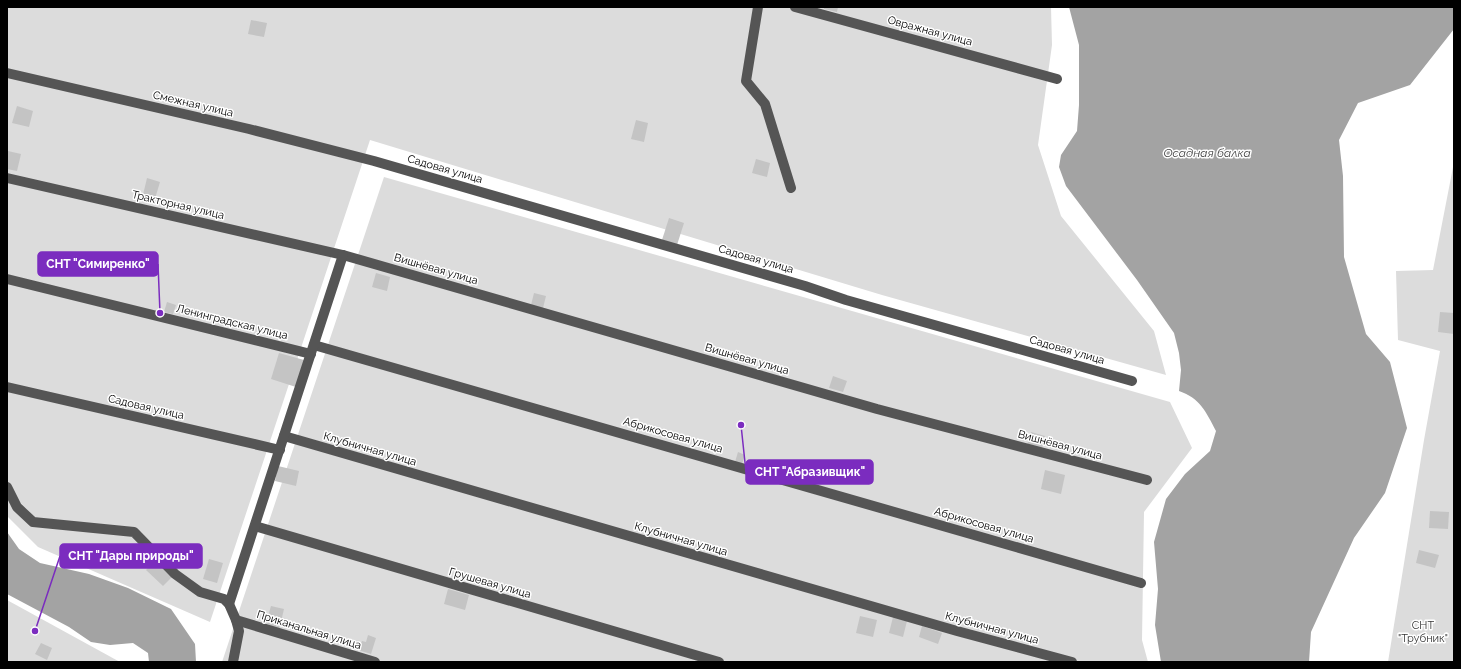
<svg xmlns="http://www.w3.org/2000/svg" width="1461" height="669" viewBox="0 0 1461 669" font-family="Raleway,sans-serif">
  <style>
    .green { fill: #dcdcdc }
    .water { fill: #a3a3a3 }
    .building { fill: #c4c4c4 }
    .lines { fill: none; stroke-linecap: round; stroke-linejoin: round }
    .minor { stroke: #555; stroke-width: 10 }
    .labels { text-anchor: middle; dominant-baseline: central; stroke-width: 3; stroke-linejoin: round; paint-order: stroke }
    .street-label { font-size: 11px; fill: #000; stroke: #fff }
    .park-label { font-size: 11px; fill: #333; stroke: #fff }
    .water-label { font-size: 12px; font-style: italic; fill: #444; stroke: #fff }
    .leader { fill: none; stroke: #7b2cbf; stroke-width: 1.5 }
    .callout-dot { fill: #7b2cbf; stroke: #fff; stroke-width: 1.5 }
    .callout { fill: #7b2cbf; stroke: #7b2cbf; stroke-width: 1.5 }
    .callout-label { font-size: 12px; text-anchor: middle; font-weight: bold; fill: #fff }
  </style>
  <rect width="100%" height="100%" fill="#fff"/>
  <g class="green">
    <path d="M7,7H1051L1052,45L1038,145L1061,216L1154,331L1166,375L882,295L370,140L210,622L38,547L7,516Z"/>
    <path d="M1454,162V662H1388L1424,440L1440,351L1398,340L1396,271L1433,270Z"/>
    <path d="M384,177L1170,402L1192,448L1144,512L1142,640L1148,662H222Z"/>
    <path d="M7,600L120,662H7Z"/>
  </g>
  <g class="water">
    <path d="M1069,7H1454V29L1410,85L1358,103L1339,140L1343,176L1344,257L1366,334L1390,362L1407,428L1385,493L1354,538L1311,632L1309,662H1161L1155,625L1158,589L1154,542L1166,499L1185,474L1210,451L1216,431C1206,412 1200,398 1179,391L1181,370L1179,353L1174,333L1137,280L1066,186L1059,167L1061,155L1077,131L1079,105V45Z"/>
    <path d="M7,532L19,549L40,563L89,574L128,588L171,609L195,644L196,662H149L148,653L133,643L110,645L91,642L69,627L7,594Z"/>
  </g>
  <g class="building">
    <path d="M824,7H838L837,12L824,9Z"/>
    <path d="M251,20L267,23L264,37L248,34Z"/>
    <path d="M17,106L33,111L29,127L12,123Z"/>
    <path d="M636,120L648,123L644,142L631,139Z"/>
    <path d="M8,151L21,154L17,171L7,169Z"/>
    <path d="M756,159L770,163L767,177L752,173Z"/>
    <path d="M147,178L160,182L154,202L142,199Z"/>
    <path d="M669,218L684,223L677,245L662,240Z"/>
    <path d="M376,273L390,277L387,291L372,287Z"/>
    <path d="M534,293L546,296L543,308L531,305Z"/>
    <path d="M167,302L176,305L173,314L164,312Z"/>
    <path d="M1440,312L1454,313V334L1438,332Z"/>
    <path d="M279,353L304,360L296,387L271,379Z"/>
    <path d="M833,376L847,381L843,392L829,388Z"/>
    <path d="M1031,432L1045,436L1042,449L1027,445Z"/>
    <path d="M738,452L745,455L742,464L735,462Z"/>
    <path d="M278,466L299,471L296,486L275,481Z"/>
    <path d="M1045,470L1065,475L1061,494L1041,489Z"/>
    <path d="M1430,511L1449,512L1448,529L1429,528Z"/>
    <path d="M1419,550L1439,555L1435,568L1416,563Z"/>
    <path d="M158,557L175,574L163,586L146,570Z"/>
    <path d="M209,559L223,563L217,583L203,579Z"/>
    <path d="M448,589L469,595L465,610L444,604Z"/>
    <path d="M271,606L284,609L279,630L266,623Z"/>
    <path d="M860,616L877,620L873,637L856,633Z"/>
    <path d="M893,617L907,621L903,637L889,633Z"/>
    <path d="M922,626L942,633L938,644L919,637Z"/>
    <path d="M368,635L376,638L371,654L358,650L362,641L366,642Z"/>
    <path d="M41,643L52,648L47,660L35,654Z"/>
  </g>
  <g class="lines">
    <g class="minor">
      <path d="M758,7L746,81L765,104L791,188"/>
      <path d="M795,7L1057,79"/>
      <path d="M7,73L249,129L374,161L805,286L846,300L1132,381"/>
      <path d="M7,178L343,255L877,409L1147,480"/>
      <path d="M7,279L311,354"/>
      <path d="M314,345L1141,583"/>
      <path d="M7,387L280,450"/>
      <path d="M284,436L957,631L1072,662"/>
      <path d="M7,487L17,507L33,522L134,532L175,574L200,592L224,599L229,604L236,620L239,631L233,662"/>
      <path d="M255,526L719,662"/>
      <path d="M229,604L343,255"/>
      <path d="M236,620L375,662"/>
    </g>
  </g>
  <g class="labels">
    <g class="street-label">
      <text transform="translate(930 31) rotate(15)">Овражная улица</text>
      <text transform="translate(193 104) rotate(13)">Смежная улица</text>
      <text transform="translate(445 169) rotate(16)">Садовая улица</text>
      <text transform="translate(178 205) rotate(13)">Тракторная улица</text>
      <text transform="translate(756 259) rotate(16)">Садовая улица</text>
      <text transform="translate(436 269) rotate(16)">Вишнёвая улица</text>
      <text transform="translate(232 322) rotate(14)">Ленинградская улица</text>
      <text transform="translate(1067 350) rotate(16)">Садовая улица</text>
      <text transform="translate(747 359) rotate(16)">Вишнёвая улица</text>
      <text transform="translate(146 407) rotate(13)">Садовая улица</text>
      <text transform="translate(673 435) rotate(16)">Абрикосовая улица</text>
      <text transform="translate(1060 445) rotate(15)">Вишнёвая улица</text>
      <text transform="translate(370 449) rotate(16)">Клубничная улица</text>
      <text transform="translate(984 525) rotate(16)">Абрикосовая улица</text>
      <text transform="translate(681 539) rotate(16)">Клубничная улица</text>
      <text transform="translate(490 583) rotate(16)">Грушевая улица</text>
      <text transform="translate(992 628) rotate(15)">Клубничная улица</text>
      <text transform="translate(309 630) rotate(17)">Приканальная улица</text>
    </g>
    <g class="park-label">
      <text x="1423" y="625">СНТ<tspan x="1423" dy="13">"Трубник"</tspan></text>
    </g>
    <g class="water-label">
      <text x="1207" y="153">Осадная балка</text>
    </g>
  </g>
  <path class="leader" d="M160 313L158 264M741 425L746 472M35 631L60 556"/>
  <g class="callout-dot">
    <circle cx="160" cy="313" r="4"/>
    <circle cx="741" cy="425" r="4"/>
    <circle cx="35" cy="631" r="4"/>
  </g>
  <g class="callout">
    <rect x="38" y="252" width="120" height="24" rx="4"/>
    <rect x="746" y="460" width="127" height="24" rx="4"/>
    <rect x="60" y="544" width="142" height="24" rx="4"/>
  </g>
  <g class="callout-label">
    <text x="98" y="268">СНТ "Симиренко"</text>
    <text x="810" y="476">СНТ "Абразивщик"</text>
    <text x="131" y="560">СНТ "Дары природы"</text>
  </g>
  <rect width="1461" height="669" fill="none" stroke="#000000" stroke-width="16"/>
</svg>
